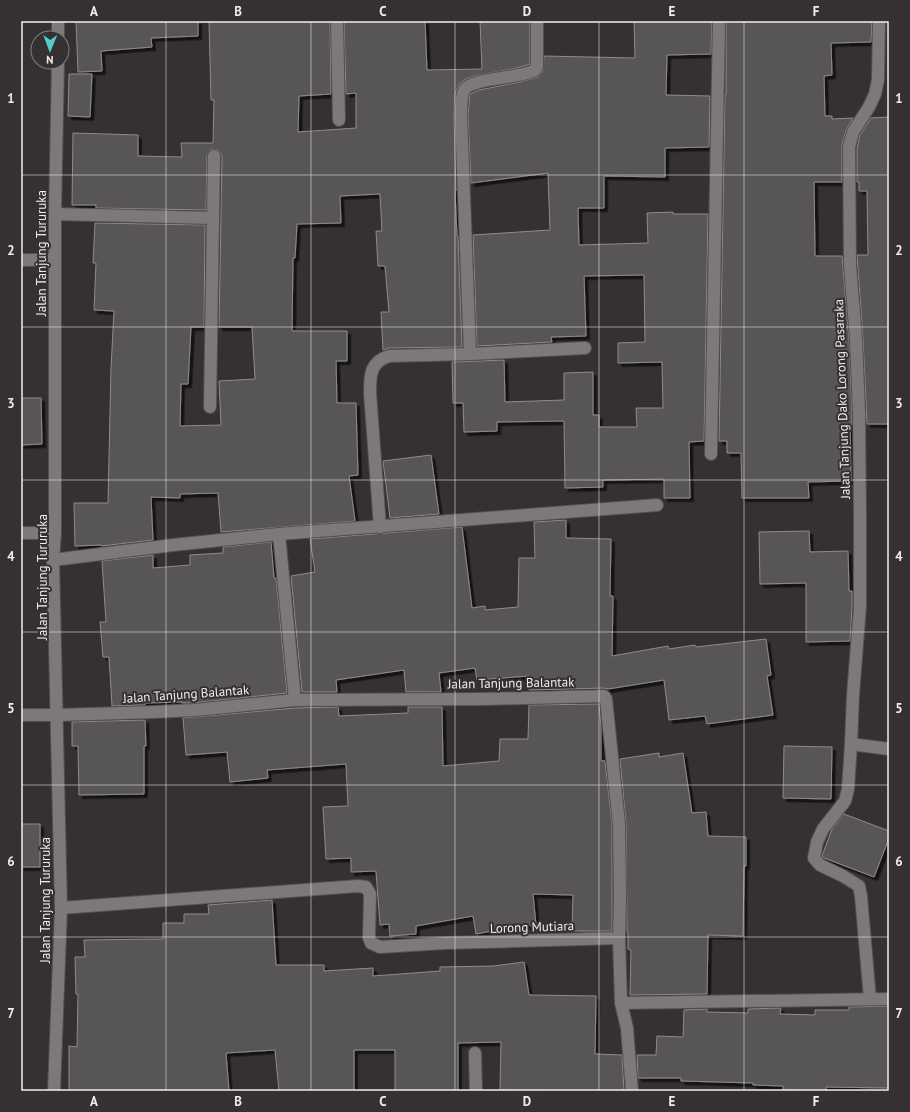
<svg xmlns="http://www.w3.org/2000/svg" width="910" height="1112" viewBox="0 0 910 1112" font-family="'PT Sans',sans-serif">
  <style>
    .building { fill: #595456; stroke: #8f8a8c; filter: url(#shadow) }
    .lines { fill: none; stroke-linecap: round; stroke-linejoin: round }
    .street-casing { stroke: #545052; stroke-width: 14 }
    .street { stroke: #7d787a; stroke-width: 12 }
    .grid { fill: none; stroke: #f0edef; stroke-width: 1; stroke-opacity: 0.55 }
    .labels { text-anchor: middle; dominant-baseline: central; stroke-width: 4; stroke-linejoin: round; paint-order: stroke }
    .street-label { font-size: 13px; fill: #f0edef; stroke: #353133 }
    .neatline { fill: none; stroke: #f0edef; stroke-width: 1.5 }
    .grid-label { font-size: 13px; text-anchor: middle; font-weight: bold; fill: #f0edef }
  </style>
  <defs>
    <filter id="shadow"><feDropShadow dx="3.5" dy="3.5" stdDeviation="0" flood-color="#0009"/></filter>
  </defs>
  <rect width="100%" height="100%" fill="#353133"/>
  <g class="building">
    <path d="M76,21H198V36L151,38L152,47L101,51L102,71L78,72Z"/>
    <path d="M209,21H330L331,94L299,96L298,132L356,128V93L346,94L344,21H425L427,70L482,69L480,21H530V64L517,68L474,76L466,79L459,84L455,94L454,115L456,191H455L457,236H458L462,347L389,348L383,350L381,312H389L385,266H378L376,231H382L380,194L340,196L341,223L297,224L295,258H293L292,331H347V361H336L337,403H356L358,475L349,476L355,521L221,532L218,493L180,494V498L151,497L153,540L101,546V545L75,546L74,503H108L111,368L114,311L94,310L96,263H93L95,223L205,225L204,327H191L188,384H181L180,426L221,425L219,381L255,379L252,327H219L222,156L218,150L211,149L207,155L206,210L96,208V205H72L73,133L138,135V156L182,157L181,143H213L214,100H211Z"/>
    <path d="M634,21H712L711,54L667,55L666,95L710,96L709,147L665,148V177L604,176V208H578L579,245L648,243L647,213L673,212V214H708L704,441L689,442L690,498H664V479L603,480V487L565,488L564,421L497,422V431L464,432L463,403H453L452,362L504,360L505,402L564,400V373L593,372V415H599V427H637L636,408H663L662,362L618,363V343L645,342L644,275L584,276L586,336L551,337L552,342L477,346L473,235L550,230L548,173L471,183L468,115L470,94L479,90L520,82L538,77L543,71L544,56L635,58Z"/>
    <path d="M726,21H872L871,42L831,43L832,75L824,76L825,116H832V119L853,118L846,130L842,145V182H814L815,256H842L849,339L852,412V425H850L851,481L808,482L809,498H742L741,453H727V441H719L725,95H726Z"/>
    <path d="M69,74H92L90,117L68,116Z"/>
    <path d="M889,117V424H867L863,338L857,255H868L867,191H859V182H857V148L860,135L871,118Z"/>
    <path d="M21,398H41L42,444L21,445Z"/>
    <path d="M431,455L439,514L390,518L383,461Z"/>
    <path d="M566,520V538L611,539L610,596H613L612,656L668,646L669,649L695,645L696,647L766,639L771,675L767,676L773,715L707,724L705,716L669,720L664,680L608,689L604,688L529,690V676L477,680L475,668L439,673L441,692H406L404,670L336,680L337,692H302L291,576L315,572L310,539L462,527L472,608L485,606V610L518,607L519,558H535L534,522Z"/>
    <path d="M809,531L810,552L848,551L849,591H852V607L850,641L806,642V583L760,584L759,532Z"/>
    <path d="M271,542L274,578H276L287,693L194,703H182V702L145,703V705L112,706L109,657H103L100,622H106L102,561L153,555V568L190,565V555L223,553V547Z"/>
    <path d="M599,704L601,727V761H605L612,824V931H572L573,895L533,894L536,925L504,927V929L476,934L473,916L416,926V934L390,936L389,924L380,925L376,871L351,872V858L326,859L323,807L348,806L346,764L267,770L268,778L230,782L227,752L186,755L183,718L295,708L338,707L339,716L408,713V707H442L443,766L499,761L500,739H528L529,705Z"/>
    <path d="M145,720L146,746H144V794L79,795L78,746H72V722Z"/>
    <path d="M784,746L832,747L831,799L783,798Z"/>
    <path d="M659,753V757L683,753L692,813L706,812L708,836L746,837V866H744L743,936L708,935L707,994L630,995L631,950L628,949V932H627L626,824L620,759Z"/>
    <path d="M844,814L889,831V838L874,877L824,858L822,856L832,829Z"/>
    <rect x="21" y="824" width="19" height="43"/>
    <path d="M272,900L276,965H324V971L373,968V976L440,971V967L493,966L524,962L529,995L596,996L595,1054L622,1055L624,1091L500,1090L501,1042L458,1043V1091H395V1050H354V1091H279L275,1050L226,1053L229,1091H69V1046L77,1047L78,994H76L75,957H85L84,940L163,939V923H184V914H209L208,905Z"/>
    <path d="M889,1006V1088L826,1087V1091L783,1090V1086L753,1085V1083L681,1081V1078H638L637,1055H656L657,1036L683,1037L684,1010L707,1009V1012L748,1013V1009L781,1008L780,1014L815,1015V1010H849V1007Z"/>
  </g>
  <g class="lines">
    <defs>
      <g id="street">
        <path d="M58,21V38"/>
        <path d="M337,21L339,120"/>
        <path d="M879,21L878,80L875,94L869,107L853,132L849,147L850,265L856,339L859,412L860,513V607L853,695L851,744L889,749"/>
        <path d="M55,214L212,218"/>
        <path d="M21,260H55"/>
        <path d="M470,354L585,348"/>
        <path d="M210,407L214,156"/>
        <path d="M711,454L719,21"/>
        <path d="M380,527L370,393C370,375 370,362 389,356L470,354L461,115C461,107 461,97 464,90C472,77 520,79 535,70L537,67V21"/>
        <path d="M21,533H55"/>
        <path d="M279,534L295,700"/>
        <path d="M53,560L173,545L279,534L657,505"/>
        <path d="M21,715H58L154,712L195,710L295,700L484,699L604,696L606,699L619,824L620,897L619,938L621,1003L627,1028L632,1091"/>
        <path d="M851,744L848,789L845,801L823,829L817,842L814,858L820,865L843,876L859,886L861,896L870,999"/>
        <path d="M61,908L358,886L366,887L370,894L369,938L371,943L380,947L446,943L619,938"/>
        <path d="M621,1003L889,999"/>
        <path d="M475,1053L476,1091"/>
        <path d="M54,1091L61,908L53,560L55,533V214L58,62"/>
      </g>
    </defs>
    <use href="#street" class="street-casing"/>
    <use href="#street" class="street"/>
  </g>
  <path class="grid" d="M166,21V1091M311,21V1091M455,21V1091M599,21V1091M744,21V1091M21,175H889M21,327H889M21,480H889M21,632H889M21,785H889M21,937H889"/>
  <g class="labels">
    <g class="street-label">
      <text transform="translate(41 253) rotate(-90)">Jalan Tanjung Tururuka</text>
      <text transform="translate(842 399) rotate(-92)">Jalan Tanjung Dako Lorong Pasaraka</text>
      <text transform="translate(42 577) rotate(-90)">Jalan Tanjung Tururuka</text>
      <text transform="translate(511 683) rotate(-1)">Jalan Tanjung Balantak</text>
      <text transform="translate(186 694) rotate(-4)">Jalan Tanjung Balantak</text>
      <text transform="translate(45 900) rotate(-90)">Jalan Tanjung Tururuka</text>
      <text transform="translate(532 927) rotate(-2)">Lorong Mutiara</text>
    </g>
  </g>
  <rect width="910" height="1112" fill="none" stroke="#353133" stroke-width="44"/>
  <g transform="translate(50 50) rotate(181)"><circle r="19" fill="#353133" stroke="#807c7e"/>
  <path d="M0-3L7 15L0 10L-7 15Z" fill="#52cdce"/>
  <text y="-6" font-size="11" font-weight="bold" text-anchor="middle" fill="#f0edef">N</text>
  </g>
  <rect x="22" y="22" width="866" height="1068" class="neatline"/>
  <g class="grid-label">
    <text x="94" y="16">A</text>
    <text x="238" y="16">B</text>
    <text x="383" y="16">C</text>
    <text x="527" y="16">D</text>
    <text x="672" y="16">E</text>
    <text x="816" y="16">F</text>
    <text x="11" y="103">1</text>
    <text x="899" y="103">1</text>
    <text x="11" y="255">2</text>
    <text x="899" y="255">2</text>
    <text x="11" y="408">3</text>
    <text x="899" y="408">3</text>
    <text x="11" y="561">4</text>
    <text x="899" y="561">4</text>
    <text x="11" y="713">5</text>
    <text x="899" y="713">5</text>
    <text x="11" y="866">6</text>
    <text x="899" y="866">6</text>
    <text x="11" y="1018">7</text>
    <text x="899" y="1018">7</text>
    <text x="94" y="1106">A</text>
    <text x="238" y="1106">B</text>
    <text x="383" y="1106">C</text>
    <text x="527" y="1106">D</text>
    <text x="672" y="1106">E</text>
    <text x="816" y="1106">F</text>
  </g>
</svg>
